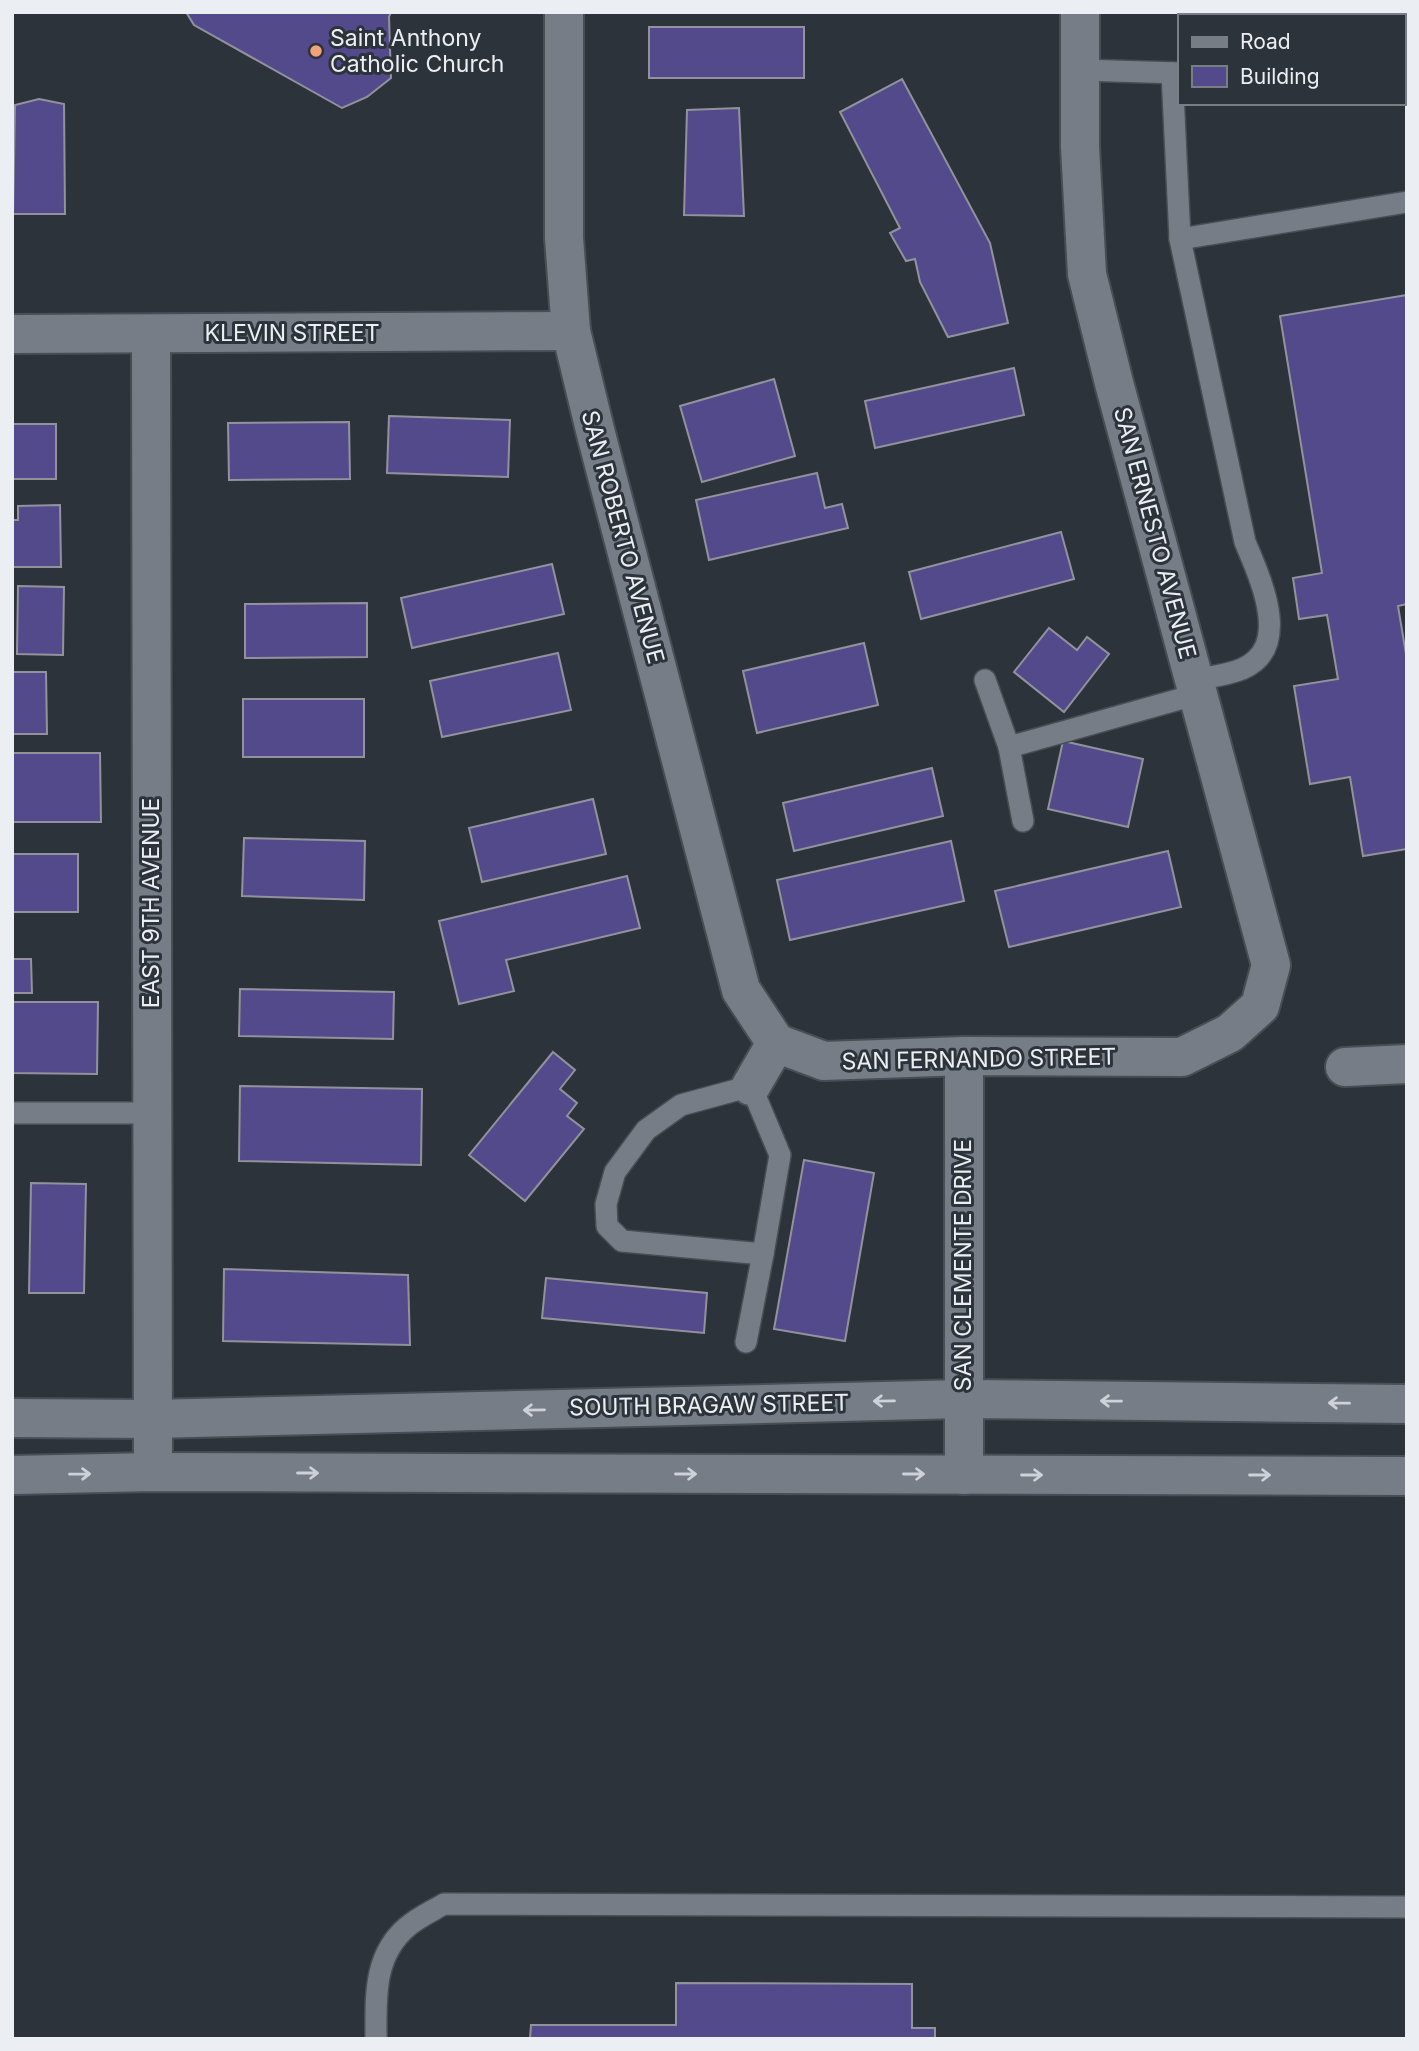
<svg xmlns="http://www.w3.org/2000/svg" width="1419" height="2051" viewBox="0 0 1419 2051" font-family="Inter,sans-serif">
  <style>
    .building { fill: #534a8b; stroke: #92929d; stroke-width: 2 }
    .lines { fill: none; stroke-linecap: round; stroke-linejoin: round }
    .service-casing { stroke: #494e54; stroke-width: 24 }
    .minor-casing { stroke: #494e54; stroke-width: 42 }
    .secondary-casing { stroke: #494e54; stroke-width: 42 }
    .service { stroke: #777d87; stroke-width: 21 }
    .minor { stroke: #777d87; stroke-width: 38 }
    .secondary { stroke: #777d87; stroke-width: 38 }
    .oneway { stroke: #ced2d8 }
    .poi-dot { fill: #f0a279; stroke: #2d333b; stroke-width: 2.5 }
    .labels { text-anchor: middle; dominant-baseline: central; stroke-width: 6; stroke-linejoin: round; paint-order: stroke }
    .poi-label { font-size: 23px; fill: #ebeef3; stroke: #2d333b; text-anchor: start }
    .street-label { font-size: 23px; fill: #ebeef3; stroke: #2d333b }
  </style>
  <rect width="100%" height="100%" fill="#2d333b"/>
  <g class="building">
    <path d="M186,12H391L389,17L391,78L367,97L342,108L194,25Z"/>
    <rect x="649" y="27" width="155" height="51"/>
    <path d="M902,79L990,243L1008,323L948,337L920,282L915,259L906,261L890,233L900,228L840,112Z"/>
    <path d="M39,99L64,104L65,214H13L15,105Z"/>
    <path d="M739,108L744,216L684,215L687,110Z"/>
    <path d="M1407,295V604L1398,606L1407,660V849L1363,856L1350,777L1310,784L1294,686L1338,679L1327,615L1299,619L1293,578L1322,573L1280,316Z"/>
    <path d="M1014,368L1024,415L875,448L865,401Z"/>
    <path d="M774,379L795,456L702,482L680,406Z"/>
    <path d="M389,416L510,420L508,477L387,473Z"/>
    <path d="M349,422L350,479L229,480L228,423Z"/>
    <rect x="12" y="424" width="44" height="55"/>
    <path d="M817,473L825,508L842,504L848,528L709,560L696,500Z"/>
    <path d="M60,505L61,567H12V520H18V506Z"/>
    <path d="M1061,532L1074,579L921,619L909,572Z"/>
    <path d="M552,564L564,614L412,648L401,598Z"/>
    <path d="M18,586L64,587L63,655L17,654Z"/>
    <path d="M367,603V657L245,658V604Z"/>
    <path d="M1049,628L1077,650L1087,637L1109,654L1064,712L1014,672Z"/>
    <path d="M864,643L878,705L757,733L743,671Z"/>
    <path d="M558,653L571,710L442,737L430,681Z"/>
    <path d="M12,672H46L47,734H12Z"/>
    <rect x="243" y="699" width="121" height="58"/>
    <path d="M1063,741L1143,759L1128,827L1048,809Z"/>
    <path d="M12,753H100L101,822H12Z"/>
    <path d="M932,768L943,816L794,851L783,803Z"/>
    <path d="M593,799L606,854L482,882L469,828Z"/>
    <path d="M244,838L365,841L364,900L242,896Z"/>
    <path d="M951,841L964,901L790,940L777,880Z"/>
    <path d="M1168,851L1181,907L1009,947L995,891Z"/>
    <rect x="12" y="854" width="66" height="58"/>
    <path d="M627,876L640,928L506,960L514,991L459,1004L439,921Z"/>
    <path d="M12,959H31L32,993H12Z"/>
    <path d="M240,989L394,992L393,1039L239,1036Z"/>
    <path d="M12,1002H98L97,1074L12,1073Z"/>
    <path d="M553,1052L575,1070L560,1089L577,1103L567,1116L584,1129L525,1201L469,1155Z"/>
    <path d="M240,1086L422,1089L421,1165L239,1161Z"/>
    <path d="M804,1160L874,1173L845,1341L774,1329Z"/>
    <path d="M31,1183L86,1184L84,1293H29Z"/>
    <path d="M224,1269L408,1275L410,1345L223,1341Z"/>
    <path d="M546,1278L707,1293L704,1333L542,1318Z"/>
    <path d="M676,1983L912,1984V2028H935V2039H530L531,2025H676Z"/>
  </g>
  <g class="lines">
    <defs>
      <g id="service">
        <path d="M1080,70L1179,73"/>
        <path d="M1172,73L1180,239L1245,542C1260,578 1293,647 1242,669C1228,675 1209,677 1194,680"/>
        <path d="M1180,239L1407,202"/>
        <path d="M985,680L1009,747L1198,694"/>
        <path d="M1009,747L1023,821"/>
        <path d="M751,1086L780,1155L763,1254L622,1241L607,1226L606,1204L615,1172L646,1130L681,1105Z"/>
        <path d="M12,1113H151"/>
        <path d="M746,1342L763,1254"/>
        <path d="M376,2039C376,1998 373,1956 407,1927C417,1918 432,1911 444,1904L1407,1907"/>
      </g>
      <g id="minor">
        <path d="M564,12V238L571,331L595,430L741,990L776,1043"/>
        <path d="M12,334L571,331"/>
        <path d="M151,334L153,1472"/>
        <path d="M964,1056V1475"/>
        <path d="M1345,1067L1407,1064"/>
        <path d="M751,1086L776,1043L824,1061L964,1056L1182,1057L1230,1033L1260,1006L1271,965L1114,383L1087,274L1080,147V12"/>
      </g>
      <g id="secondary">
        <path d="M12,1418L151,1419L963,1399L1407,1404"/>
        <path d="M12,1475L153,1472L1407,1476"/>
      </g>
    </defs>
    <use href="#service" class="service-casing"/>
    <use href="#minor" class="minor-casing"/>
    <use href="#secondary" class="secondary-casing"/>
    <use href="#service" class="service"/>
    <use href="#minor" class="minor"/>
    <use href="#secondary" class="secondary"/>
  </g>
  <defs><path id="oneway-shaft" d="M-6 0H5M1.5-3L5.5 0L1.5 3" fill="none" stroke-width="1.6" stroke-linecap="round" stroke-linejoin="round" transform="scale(1.75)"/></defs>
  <g class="oneway">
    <use href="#oneway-shaft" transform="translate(884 1401) rotate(179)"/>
    <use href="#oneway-shaft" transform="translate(1111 1401) rotate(-179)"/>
    <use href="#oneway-shaft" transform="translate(1339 1403) rotate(-179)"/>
    <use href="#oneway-shaft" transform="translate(534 1410) rotate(179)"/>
    <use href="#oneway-shaft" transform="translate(308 1473)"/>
    <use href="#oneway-shaft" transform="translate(80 1474) rotate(-1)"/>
    <use href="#oneway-shaft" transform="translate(686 1474)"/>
    <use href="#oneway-shaft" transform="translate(914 1474)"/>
    <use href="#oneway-shaft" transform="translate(1032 1475)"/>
    <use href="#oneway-shaft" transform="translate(1260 1475)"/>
  </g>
  <circle class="poi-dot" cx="316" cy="51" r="7"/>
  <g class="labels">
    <g class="poi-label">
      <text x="330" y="38">Saint Anthony<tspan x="330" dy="26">Catholic Church</tspan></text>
    </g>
    <g class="street-label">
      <text x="292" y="333">KLEVIN STREET</text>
      <text transform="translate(1155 533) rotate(75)">SAN ERNESTO AVENUE</text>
      <text transform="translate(623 537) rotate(75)">SAN ROBERTO AVENUE</text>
      <text transform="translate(151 903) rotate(-90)">EAST 9TH AVENUE</text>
      <text transform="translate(979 1059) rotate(-1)">SAN FERNANDO STREET</text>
      <text transform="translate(963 1265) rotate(-90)">SAN CLEMENTE DRIVE</text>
      <text transform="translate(709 1405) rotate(-1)">SOUTH BRAGAW STREET</text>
    </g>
  </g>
  <rect width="1419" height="2051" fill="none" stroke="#ebeef3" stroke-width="28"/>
  <rect x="1178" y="14" width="228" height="91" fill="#2d333b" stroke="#797e85" stroke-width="2"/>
  <rect x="1192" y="37" width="35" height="10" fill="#777d87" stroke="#797e85" stroke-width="2"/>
  <text x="1240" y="49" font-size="21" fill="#ebeef3">Road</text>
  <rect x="1192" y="66" width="35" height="21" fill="#534a8b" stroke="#797e85" stroke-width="2"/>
  <text x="1240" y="84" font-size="21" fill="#ebeef3">Building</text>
</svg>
